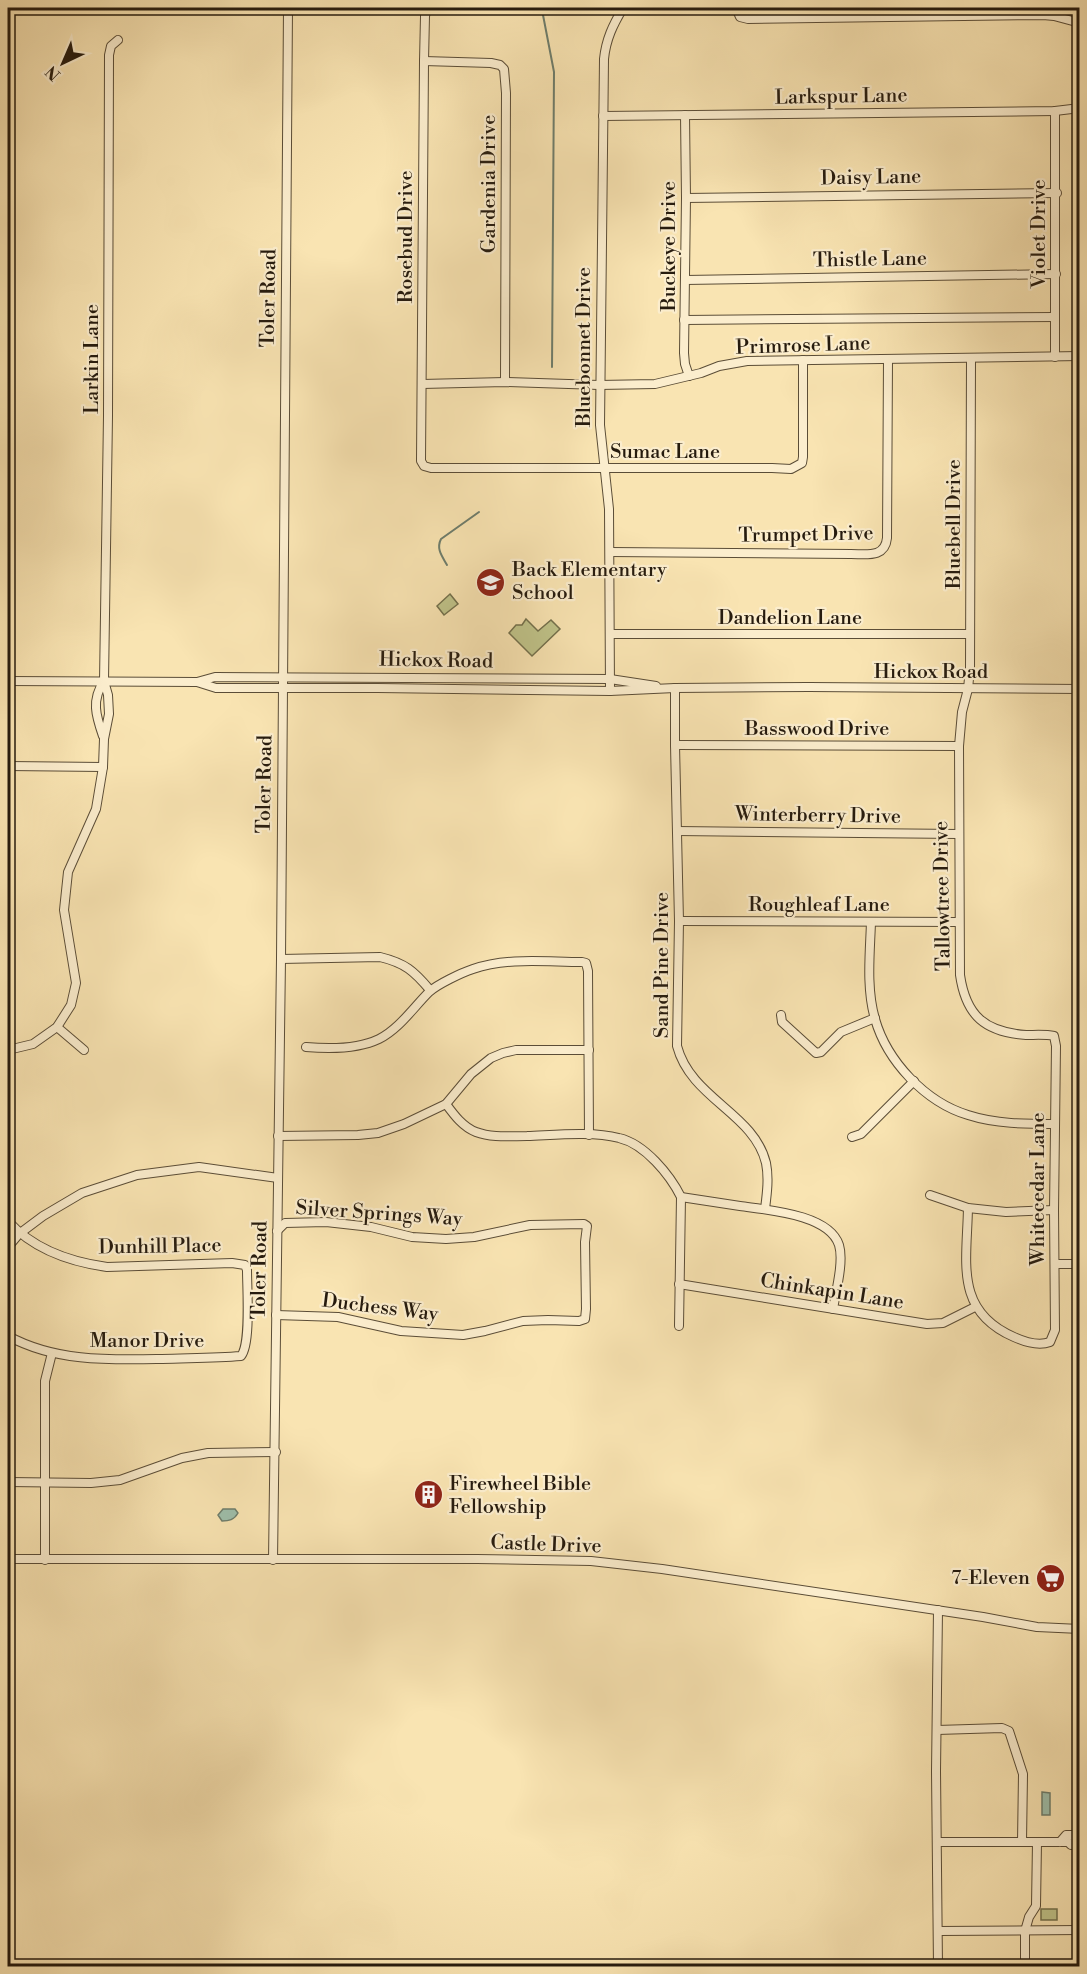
<svg xmlns="http://www.w3.org/2000/svg" width="1087" height="1974" viewBox="0 0 1087 1974" font-family="'Libre Bodoni',serif">
  <style>
    .green { fill: #c0c48a; stroke: #73704c; stroke-width: 1.5 }
    .water { fill: #9ebfab; stroke: #6e7d6c; stroke-width: 1.5 }
    .lines { fill: none; stroke-linecap: round; stroke-linejoin: round }
    .stream { stroke: #6e7d6c; stroke-width: 2 }
    .minor-casing { stroke: #5b4d37; stroke-width: 10 }
    .minor { stroke: #fbedcd; stroke-width: 8 }
    .labels { text-anchor: middle; dominant-baseline: central; stroke-width: 4.5; stroke-linejoin: round; paint-order: stroke }
    .street-label { font-size: 20px; fill: #261b0e; stroke: #fbedcd }
    .poi-label { font-size: 20px; fill: #261b0e; stroke: #fbedcd; text-anchor: start }
  </style>
  <rect width="100%" height="100%" fill="#f9e4b2"/>
  <filter id="stains"><feTurbulence type="fractalNoise" baseFrequency=".00333" numOctaves="4"/><feColorMatrix values="0 0 0 0 .2 0 0 0 0 .09 0 0 0 0 .02 0 0 0 .5 -.17"/></filter>
  <radialGradient id="worn" r=".72"><stop offset=".6" stop-color="#630" stop-opacity="0"/><stop offset="1" stop-color="#630" stop-opacity=".3"/></radialGradient>
  <g class="green">
    <path d="M450,594L458,604L444,615L437,606Z"/>
    <path d="M526,619L538,631L551,620L560,629L532,656L509,633L516,625H522Z"/>
    <rect x="1041" y="1909" width="16" height="11"/>
  </g>
  <g class="water">
    <path d="M223,1509H235L238,1513C234,1520 229,1521 222,1521L218,1515Z"/>
    <path d="M1042,1792L1050,1793V1815H1042Z"/>
  </g>
  <g class="lines">
    <g class="stream">
      <path d="M545,8L543,15L554,72L552,367"/>
      <path d="M447,565C442,556 436,549 441,539L479,512"/>
    </g>
    <defs>
      <g id="minor">
        <path d="M427,8L425,16L424,61L421,461L424,466L431,468H772L791,469L802,463L803,457V360"/>
        <path d="M736,8L740,17L748,19L1043,15L1054,16L1080,23"/>
        <path d="M424,61L491,63L500,65L504,69L506,93L505,382"/>
        <path d="M685,115L686,198L684,353L685,364L689,376"/>
        <path d="M603,116L1055,111L1080,108"/>
        <path d="M686,198L1057,193"/>
        <path d="M685,280L1056,274"/>
        <path d="M684,320L1055,317"/>
        <path d="M1055,357V111"/>
        <path d="M422,384L505,382L599,385L655,384L701,373L719,366L747,361L1080,356"/>
        <path d="M610,552L851,554C867,554 885,558 887,538L888,360"/>
        <path d="M610,634H969"/>
        <path d="M8,681L197,682L215,677L610,679L656,686"/>
        <path d="M197,682L216,688H378L610,691L675,688L809,687L1080,689"/>
        <path d="M675,688V745L679,921L677,1046C691,1099 754,1113 766,1163C769,1178 767,1193 765,1209"/>
        <path d="M610,691L609,509L600,425L604,59C606,39 613,25 623,8"/>
        <path d="M103,736C96,716 91,700 104,681"/>
        <path d="M675,745L959,746"/>
        <path d="M8,766L103,767"/>
        <path d="M677,831L958,834"/>
        <path d="M679,921L959,922"/>
        <path d="M871,922C870,953 866,988 875,1019C887,1061 925,1102 968,1115C996,1124 1025,1124 1055,1124"/>
        <path d="M281,959L380,957C405,963 414,971 430,990"/>
        <path d="M781,1015L782,1022L816,1053L821,1052L841,1032L875,1018"/>
        <path d="M57,1027L84,1050"/>
        <path d="M306,1047C328,1049 358,1049 379,1039C399,1029 413,1008 429,992C438,984 461,973 473,969C508,957 546,962 582,962L586,963L588,971L589,1135"/>
        <path d="M8,1050L33,1044L57,1027L71,1005L76,983L64,910L68,872L96,809L103,767L104,739L109,714L108,695L104,681L108,416L109,55L111,46L118,40"/>
        <path d="M446,1104C454,1115 463,1127 476,1132C492,1138 510,1136 527,1136C555,1135 592,1131 619,1138C645,1144 670,1175 681,1197L679,1326"/>
        <path d="M278,1136L358,1135L378,1133L404,1124L446,1104L471,1074L491,1058L503,1053L516,1050H589"/>
        <path d="M852,1137L861,1134L914,1081"/>
        <path d="M930,1195L968,1208L1006,1212L1054,1210"/>
        <path d="M681,1197C700,1200 720,1203 740,1206C767,1210 829,1214 839,1245C844,1261 836,1291 833,1309"/>
        <path d="M968,1208C967,1262 954,1311 1014,1337C1025,1342 1039,1346 1050,1342L1055,1330L1054,1210L1056,1046L1054,1036C1045,1034 1035,1035 1026,1035C985,1032 966,1016 960,975L959,746L962,712L968,689L970,668L971,359"/>
        <path d="M8,1221C33,1249 71,1262 107,1267L232,1263L245,1265L247,1270C247,1289 251,1344 241,1356C215,1358 188,1358 162,1359C109,1360 56,1362 8,1336"/>
        <path d="M8,1247L19,1234L43,1216L82,1193L137,1175L199,1167L278,1178"/>
        <path d="M1055,1264H1080"/>
        <path d="M679,1284L927,1324L943,1323L975,1307"/>
        <path d="M276,1315L338,1317L401,1331L463,1335L485,1331L523,1321L548,1320L579,1321L585,1319L586,1309L585,1242L587,1226L584,1224L530,1225L474,1237L446,1239L412,1237L371,1227L326,1222L285,1223L277,1231"/>
        <path d="M8,1482L91,1483L120,1480L182,1458L208,1453L276,1452"/>
        <path d="M8,1559H477L591,1561L662,1569L983,1617L1037,1627L1080,1629"/>
        <path d="M45,1560V1381L52,1353"/>
        <path d="M273,1560L281,959L288,8"/>
        <path d="M937,1730L1002,1728L1009,1731L1023,1774L1022,1842"/>
        <path d="M937,1842H1068L1071,1845H1080"/>
        <path d="M1060,1842L1066,1835H1073L1075,1839"/>
        <path d="M938,1931L1080,1930"/>
        <path d="M938,1966L936,1771L938,1610"/>
        <path d="M1025,1966V1931L1029,1917L1036,1906L1037,1842"/>
      </g>
    </defs>
    <use href="#minor" class="minor-casing"/>
    <use href="#minor" class="minor"/>
  </g>
  <defs>
    <symbol id="school-disc" viewBox="-11 -11 22 22"><circle r="9.5" fill="#8f2418" stroke="#fbedcd"/><path d="M0-5L7-2L0 1L-7-2ZM-4 1L0 2.5L4 1V4Q0 6-4 4Z" fill="#fff"/></symbol>
    <symbol id="building-disc" viewBox="-11 -11 22 22"><circle r="9.5" fill="#8f2418" stroke="#fbedcd"/><path d="M-4-6H4V6H1V3H-1V6H-4ZM-2.5-4.3h1.7v1.8h-1.7ZM.8-4.3h1.7v1.8H.8ZM-2.5-1h1.7V.8h-1.7ZM.8-1h1.7V.8H.8Z" fill="#fff"/></symbol>
    <symbol id="supermarket-disc" viewBox="-11 -11 22 22"><circle r="9.5" fill="#8f2418" stroke="#fbedcd"/><path d="M-6-5.5h2.5l.6 2H6L4.5 2H-2.5L-4.4-4H-6ZM-1.5 3.2a1.3 1.3 0 1 0 .1 0ZM3 3.2a1.3 1.3 0 1 0 .1 0Z" fill="#fff"/></symbol>
  </defs>
  <g fill-rule="evenodd">
    <use href="#school-disc" x="474" y="566" width="33" height="33"/>
    <use href="#building-disc" x="412" y="1478" width="33" height="33"/>
    <use href="#supermarket-disc" x="1034" y="1562" width="33" height="33"/>
  </g>
  <g class="labels">
    <g class="street-label">
      <text transform="translate(841 97) rotate(-1)">Larkspur Lane</text>
      <text transform="translate(871 178) rotate(-1)">Daisy Lane</text>
      <text transform="translate(489 184) rotate(-90)">Gardenia Drive</text>
      <text transform="translate(1039 234) rotate(-90)">Violet Drive</text>
      <text transform="translate(406 237) rotate(-90)">Rosebud Drive</text>
      <text transform="translate(669 246) rotate(-90)">Buckeye Drive</text>
      <text transform="translate(870 260) rotate(-1)">Thistle Lane</text>
      <text transform="translate(269 298) rotate(-89)">Toler Road</text>
      <text transform="translate(803 346) rotate(-2)">Primrose Lane</text>
      <text transform="translate(584 347) rotate(-90)">Bluebonnet Drive</text>
      <text transform="translate(92 359) rotate(-90)">Larkin Lane</text>
      <text x="665" y="452">Sumac Lane</text>
      <text transform="translate(954 524) rotate(-90)">Bluebell Drive</text>
      <text transform="translate(806 535) rotate(-1)">Trumpet Drive</text>
      <text x="790" y="618">Dandelion Lane</text>
      <text transform="translate(436 661) rotate(1)">Hickox Road</text>
      <text x="931" y="672">Hickox Road</text>
      <text x="817" y="729">Basswood Drive</text>
      <text transform="translate(265 784) rotate(-89)">Toler Road</text>
      <text transform="translate(818 816) rotate(1)">Winterberry Drive</text>
      <text transform="translate(943 896) rotate(-91)">Tallowtree Drive</text>
      <text x="819" y="905">Roughleaf Lane</text>
      <text transform="translate(662 965) rotate(-90)">Sand Pine Drive</text>
      <text transform="translate(1038 1189) rotate(-90)">Whitecedar Lane</text>
      <text transform="translate(379 1214) rotate(4)">Silver Springs Way</text>
      <text transform="translate(160 1247) rotate(-1)">Dunhill Place</text>
      <text transform="translate(260 1270) rotate(-89)">Toler Road</text>
      <text transform="translate(832 1292) rotate(9)">Chinkapin Lane</text>
      <text transform="translate(380 1308) rotate(7)">Duchess Way</text>
      <text x="147" y="1341">Manor Drive</text>
      <text transform="translate(546 1545) rotate(2)">Castle Drive</text>
    </g>
    <g class="poi-label">
      <text x="512" y="570">Back Elementary<tspan x="512" dy="23">School</tspan></text>
      <text x="449" y="1484">Firewheel Bible<tspan x="449" dy="23">Fellowship</tspan></text>
      <text x="1030" y="1578" text-anchor="end">7-Eleven</text>
    </g>
  </g>
  <rect width="1087" height="1974" fill="none" stroke="#f9e4b2" stroke-width="30"/>
  <rect x="9" y="9" width="1069" height="1956" fill="none" stroke="#261b0e" stroke-width="3"/>
  <rect x="15" y="15" width="1057" height="1944" fill="none" stroke="#261b0e" stroke-width="1.5"/>
  <g transform="translate(63 63) rotate(224)" stroke="#fbedcd" stroke-width="4.5" paint-order="stroke">
  <path d="M0-4.5L10 22L0 15L-10 22Z" fill="#261b0e"/>
  <text y="-9" font-size="16" font-weight="bold" text-anchor="middle" fill="#261b0e">N</text>
  </g>
  <rect width="100%" height="100%" filter="url(#stains)"/>
  <rect width="100%" height="100%" fill="url(#worn)"/>
</svg>
